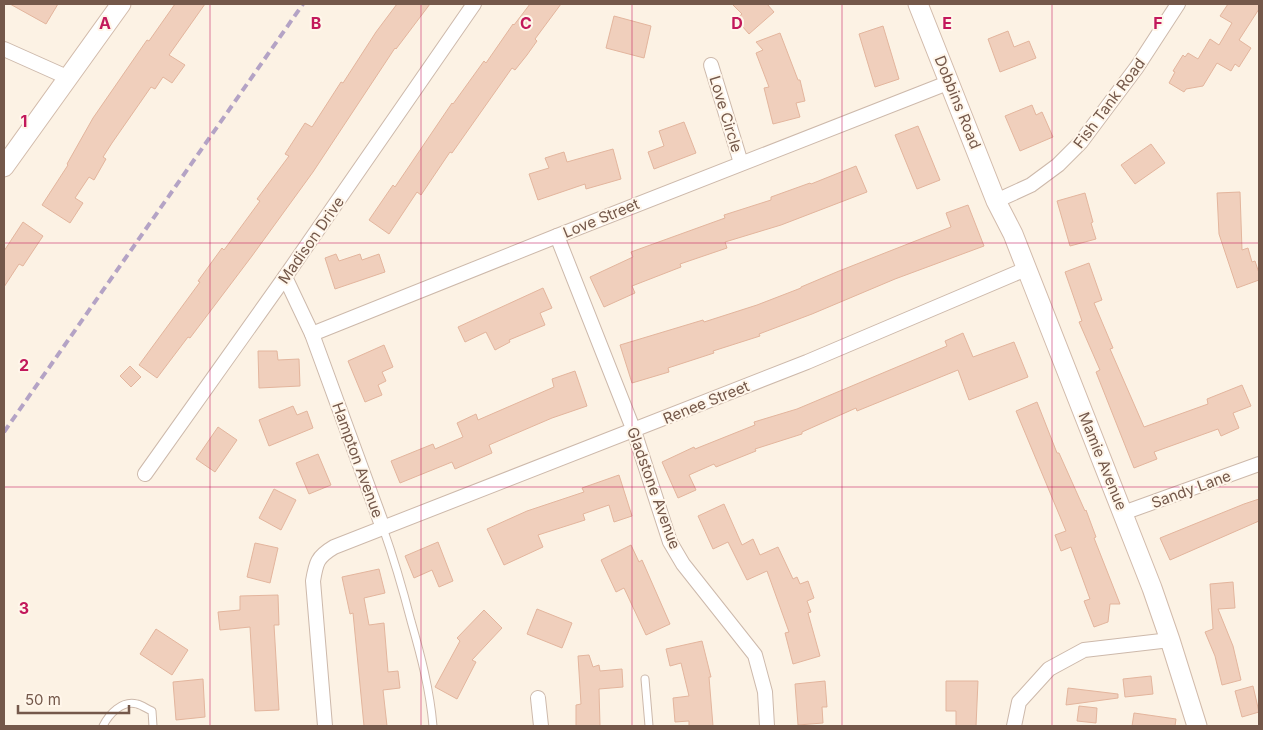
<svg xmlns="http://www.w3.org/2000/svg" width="1263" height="730" viewBox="0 0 1263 730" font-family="Inter,sans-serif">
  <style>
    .building { fill: #f0cfbc; stroke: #e3b59d }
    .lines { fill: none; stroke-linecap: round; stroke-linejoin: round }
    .lane-casing { stroke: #cdb9ab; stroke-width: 9 }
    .street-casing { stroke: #cdb9ab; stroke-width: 16 }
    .secondary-casing { stroke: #d2bbab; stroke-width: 21 }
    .lane { stroke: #fff; stroke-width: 7 }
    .street { stroke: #fff; stroke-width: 14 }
    .secondary { stroke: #fff; stroke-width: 19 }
    .rail { stroke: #b4a3c5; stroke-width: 4; stroke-dasharray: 8 5; stroke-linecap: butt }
    .grid { fill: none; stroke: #c2185b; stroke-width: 1; stroke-opacity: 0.55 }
    .labels { text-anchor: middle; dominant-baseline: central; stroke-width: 4; stroke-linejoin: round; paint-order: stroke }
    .street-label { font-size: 15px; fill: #74584a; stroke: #fff6ea }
    .grid-label { font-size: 16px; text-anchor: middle; font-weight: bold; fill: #c2185b; stroke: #fff6ea; stroke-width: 4; stroke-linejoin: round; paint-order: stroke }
  </style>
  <rect width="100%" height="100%" fill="#fcf2e4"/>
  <g class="building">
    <path d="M10,4H58L46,24Z"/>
    <path d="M175,4H205L169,55L185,65L172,83L163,77L155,89L151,87L112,143L103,157L106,159L94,180L89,177L75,198L83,203L70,223L42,205L68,165L67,164L93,118L147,40L149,41Z"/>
    <path d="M397,4H430L396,49L395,48L313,172L252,256L190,338L188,337L157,378L139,365L200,282L198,281L222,248L224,250L260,201L257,199L289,156L285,154L305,123L312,127L341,82L343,83L376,32Z"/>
    <path d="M530,4H561L535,39L537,41L527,55L515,70L512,68L452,153L450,152L421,195L417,192L389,234L369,220L393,185L395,187L452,103L453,104L484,61L486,63L513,24L514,25Z"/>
    <path d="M732,4H767L774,12L749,34L736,19L742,14Z"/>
    <path d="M1228,4H1259V9L1239,40L1251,48L1239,67L1235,64L1231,71L1217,63L1203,86L1186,89L1184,92L1169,83L1175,72L1173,71L1183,55L1185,57L1188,53L1198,59L1210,39L1219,45L1232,23L1220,16Z"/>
    <path d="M614,16L651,26L644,58L606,48Z"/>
    <path d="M883,26L899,79L875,87L859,34Z"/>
    <path d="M1008,31L1014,47L1029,41L1036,58L1000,72L988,39Z"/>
    <path d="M780,33L798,80H800L805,101L796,103L800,117L773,124L764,88L769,87L756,53L763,50L756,42Z"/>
    <path d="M1032,105L1036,115L1042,112L1053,137L1020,151L1005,116Z"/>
    <path d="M684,122L696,153L654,169L648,152L664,146L659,131Z"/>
    <path d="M918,126L940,180L917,189L895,135Z"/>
    <path d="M1151,144L1165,163L1135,184L1121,165Z"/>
    <path d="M613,149L621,179L586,189L585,184L538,200L529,174L549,168L545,158L564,152L567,162Z"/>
    <path d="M856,166L867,192L781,225L725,242L727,248L680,264L681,267L632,286L635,293L604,307L590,277L633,257L631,252L725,218L724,215L771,200V197L810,183L811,184Z"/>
    <path d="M1240,192L1242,250L1248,248L1252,262L1255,261L1259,273V280L1237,288L1219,234L1217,193Z"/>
    <path d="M1085,193L1093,222L1091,223L1096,239L1070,246L1057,201Z"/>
    <path d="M968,205L984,246L895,279L812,314L759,334L760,336L713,351L714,353L668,368L669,372L632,383L620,345L703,320L704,322L757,305L801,288V287L839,271L951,227L946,213Z"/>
    <path d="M23,222L43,236L23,266L19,264L4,287V251Z"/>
    <path d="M336,254L339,261L360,254L362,260L379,254L385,272L335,289L325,258Z"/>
    <path d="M1089,263L1102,300L1094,303L1113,348L1110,349L1144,427L1208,404L1207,399L1242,385L1251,406L1233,413L1239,428L1221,436L1218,429L1154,452L1157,459L1134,468L1096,372L1100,370L1079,322L1082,321L1065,272Z"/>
    <path d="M543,288L552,308L540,313L545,325L509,340L510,342L495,350L486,332L465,342L458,327Z"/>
    <path d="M963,333L973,357L1014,342L1028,377L969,400L958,370L857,411L856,408L802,432V434L755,449L756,451L716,467L714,464L689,475L696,490L678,498L662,462L694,447L695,449L755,425L754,422L797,409L947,346L945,341Z"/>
    <path d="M384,345L393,367L382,372L386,381L378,385L382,395L365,402L348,361Z"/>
    <path d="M258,351H277L278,360L299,359L300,386L259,388Z"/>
    <path d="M130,366L141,377L131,387L120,376Z"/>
    <path d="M575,371L587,406L552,418L489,445L492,453L455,469L452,462L400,483L391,461L433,444L435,449L463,437L457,423L476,414L478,420L554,387L552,379Z"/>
    <path d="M1037,402L1057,453H1059L1085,511L1086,510L1096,537L1094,538L1120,604H1110L1108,622L1094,627L1084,601L1090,599L1071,547L1061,551L1055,535L1066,531L1016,411Z"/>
    <path d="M293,406L297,415L307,411L313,428L269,446L259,420Z"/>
    <path d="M218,427L237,440L215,472L196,459Z"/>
    <path d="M318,454L331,485L309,494L296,463Z"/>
    <path d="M619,475L632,516L614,522L609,505L583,514L585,520L538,535L543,547L504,565L487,529L527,511L584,492L582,488Z"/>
    <path d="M274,489L296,500L281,530L259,518Z"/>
    <path d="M1259,499V521L1170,560L1160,538L1244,504Z"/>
    <path d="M724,504L742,545L753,539L760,555L778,547L793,579L797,577L800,584L808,581L814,598L807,601L811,612L808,613L820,656L793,664L785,633L789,632L767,571L747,580L728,542L713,549L698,516Z"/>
    <path d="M438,542L453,581L439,587L432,570L414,578L405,556Z"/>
    <path d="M255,543L278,548L270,583L247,577Z"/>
    <path d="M631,545L639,562L642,560L670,624L646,635L624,588L616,592L601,560Z"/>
    <path d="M379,569L385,593L364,598L369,625L384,623L388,672L398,671L400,688L383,690L387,726H364L353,613L350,614L342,577Z"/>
    <path d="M1233,582L1235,608L1218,609L1233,646L1241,680L1222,685L1215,656L1205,632L1213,629L1210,584Z"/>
    <path d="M278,595L279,625H274L279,710L255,711L250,627L220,630L218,612L240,610V596Z"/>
    <path d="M537,609L572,623L562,648L527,634Z"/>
    <path d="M484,610L502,628L472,660L476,662L457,699L435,687L460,641L457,638Z"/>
    <path d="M156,629L188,650L172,675L140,654Z"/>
    <path d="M702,641L711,677H709L713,726H689V721L675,722L673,698L689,696L681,663L670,666L666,649Z"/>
    <path d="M589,655L593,667L599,665L600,671L622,669L623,687L599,689L600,726H576V705L581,704L578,656Z"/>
    <path d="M1151,676L1153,694L1125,697L1123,679Z"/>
    <path d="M203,679L205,717L176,720L173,682Z"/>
    <path d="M825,681L827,707H822L823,723L798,725L795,684Z"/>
    <path d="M946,681H978L976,726H956V711H946Z"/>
    <path d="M1253,686L1259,712L1242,717L1235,691Z"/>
    <path d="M1068,688L1118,694V698L1066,705Z"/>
    <path d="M1079,706L1097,708L1096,723L1077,721Z"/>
    <path d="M1134,713L1176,719L1175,726H1132Z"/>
  </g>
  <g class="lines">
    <defs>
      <g id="lane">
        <path d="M383,528C394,559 403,590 411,621C421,656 430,690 433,726"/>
        <path d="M645,679L649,726"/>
        <path d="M103,726C109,714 122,700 137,704C142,705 147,709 152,711L153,726"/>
      </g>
      <g id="street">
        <path d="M4,49L69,78"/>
        <path d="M711,65L741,163"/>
        <path d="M996,201L1031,185L1058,165L1081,142L1137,67L1178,4"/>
        <path d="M557,236L634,431L670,542L683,564L755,655L765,692L767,726"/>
        <path d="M285,277L312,334L383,528"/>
        <path d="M312,334L557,236L950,82"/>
        <path d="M145,474L285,277L474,4"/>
        <path d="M1123,513L1259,464"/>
        <path d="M538,698L541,726"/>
        <path d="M325,726L313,581C316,563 317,557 334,547L807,362L1026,269"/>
        <path d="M1014,726L1019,702L1049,669L1084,650L1170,640"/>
      </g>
      <g id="secondary">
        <path d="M918,4L996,201L1013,234L1152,588L1170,640L1197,726"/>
        <path d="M4,167L121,4"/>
      </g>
    </defs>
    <use href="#lane" class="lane-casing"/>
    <use href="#street" class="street-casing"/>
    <use href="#secondary" class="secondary-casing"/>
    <use href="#lane" class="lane"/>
    <use href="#street" class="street"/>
    <use href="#secondary" class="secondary"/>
    <path class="rail" d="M4,432L303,4"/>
  </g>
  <path class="grid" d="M210,4V726M421,4V726M632,4V726M842,4V726M1052,4V726M4,243H1259M4,487H1259"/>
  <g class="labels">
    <g class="street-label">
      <text transform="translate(958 102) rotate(68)">Dobbins Road</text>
      <text transform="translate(1109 103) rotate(-53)">Fish Tank Road</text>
      <text transform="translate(726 114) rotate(73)">Love Circle</text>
      <text transform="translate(601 218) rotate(-22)">Love Street</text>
      <text transform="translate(311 240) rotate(-55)">Madison Drive</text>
      <text transform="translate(706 402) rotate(-22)">Renee Street</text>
      <text transform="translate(358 460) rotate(70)">Hampton Avenue</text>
      <text transform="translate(1103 461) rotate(68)">Mamie Avenue</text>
      <text transform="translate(654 488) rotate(70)">Gladstone Avenue</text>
      <text transform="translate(1191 489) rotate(-20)">Sandy Lane</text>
    </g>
  </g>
  <g class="grid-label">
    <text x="105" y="29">A</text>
    <text x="316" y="29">B</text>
    <text x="526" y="29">C</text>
    <text x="737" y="29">D</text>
    <text x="947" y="29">E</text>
    <text x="1158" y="29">F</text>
    <text x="24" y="127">1</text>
    <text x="24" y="371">2</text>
    <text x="24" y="614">3</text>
  </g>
  <rect width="1263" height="730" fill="none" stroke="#74584a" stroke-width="10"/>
  <path d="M18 705v8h111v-8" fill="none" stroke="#74584a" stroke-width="2.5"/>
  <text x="25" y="705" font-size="15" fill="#74584a" stroke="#fff6ea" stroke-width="4" paint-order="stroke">50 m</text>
</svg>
